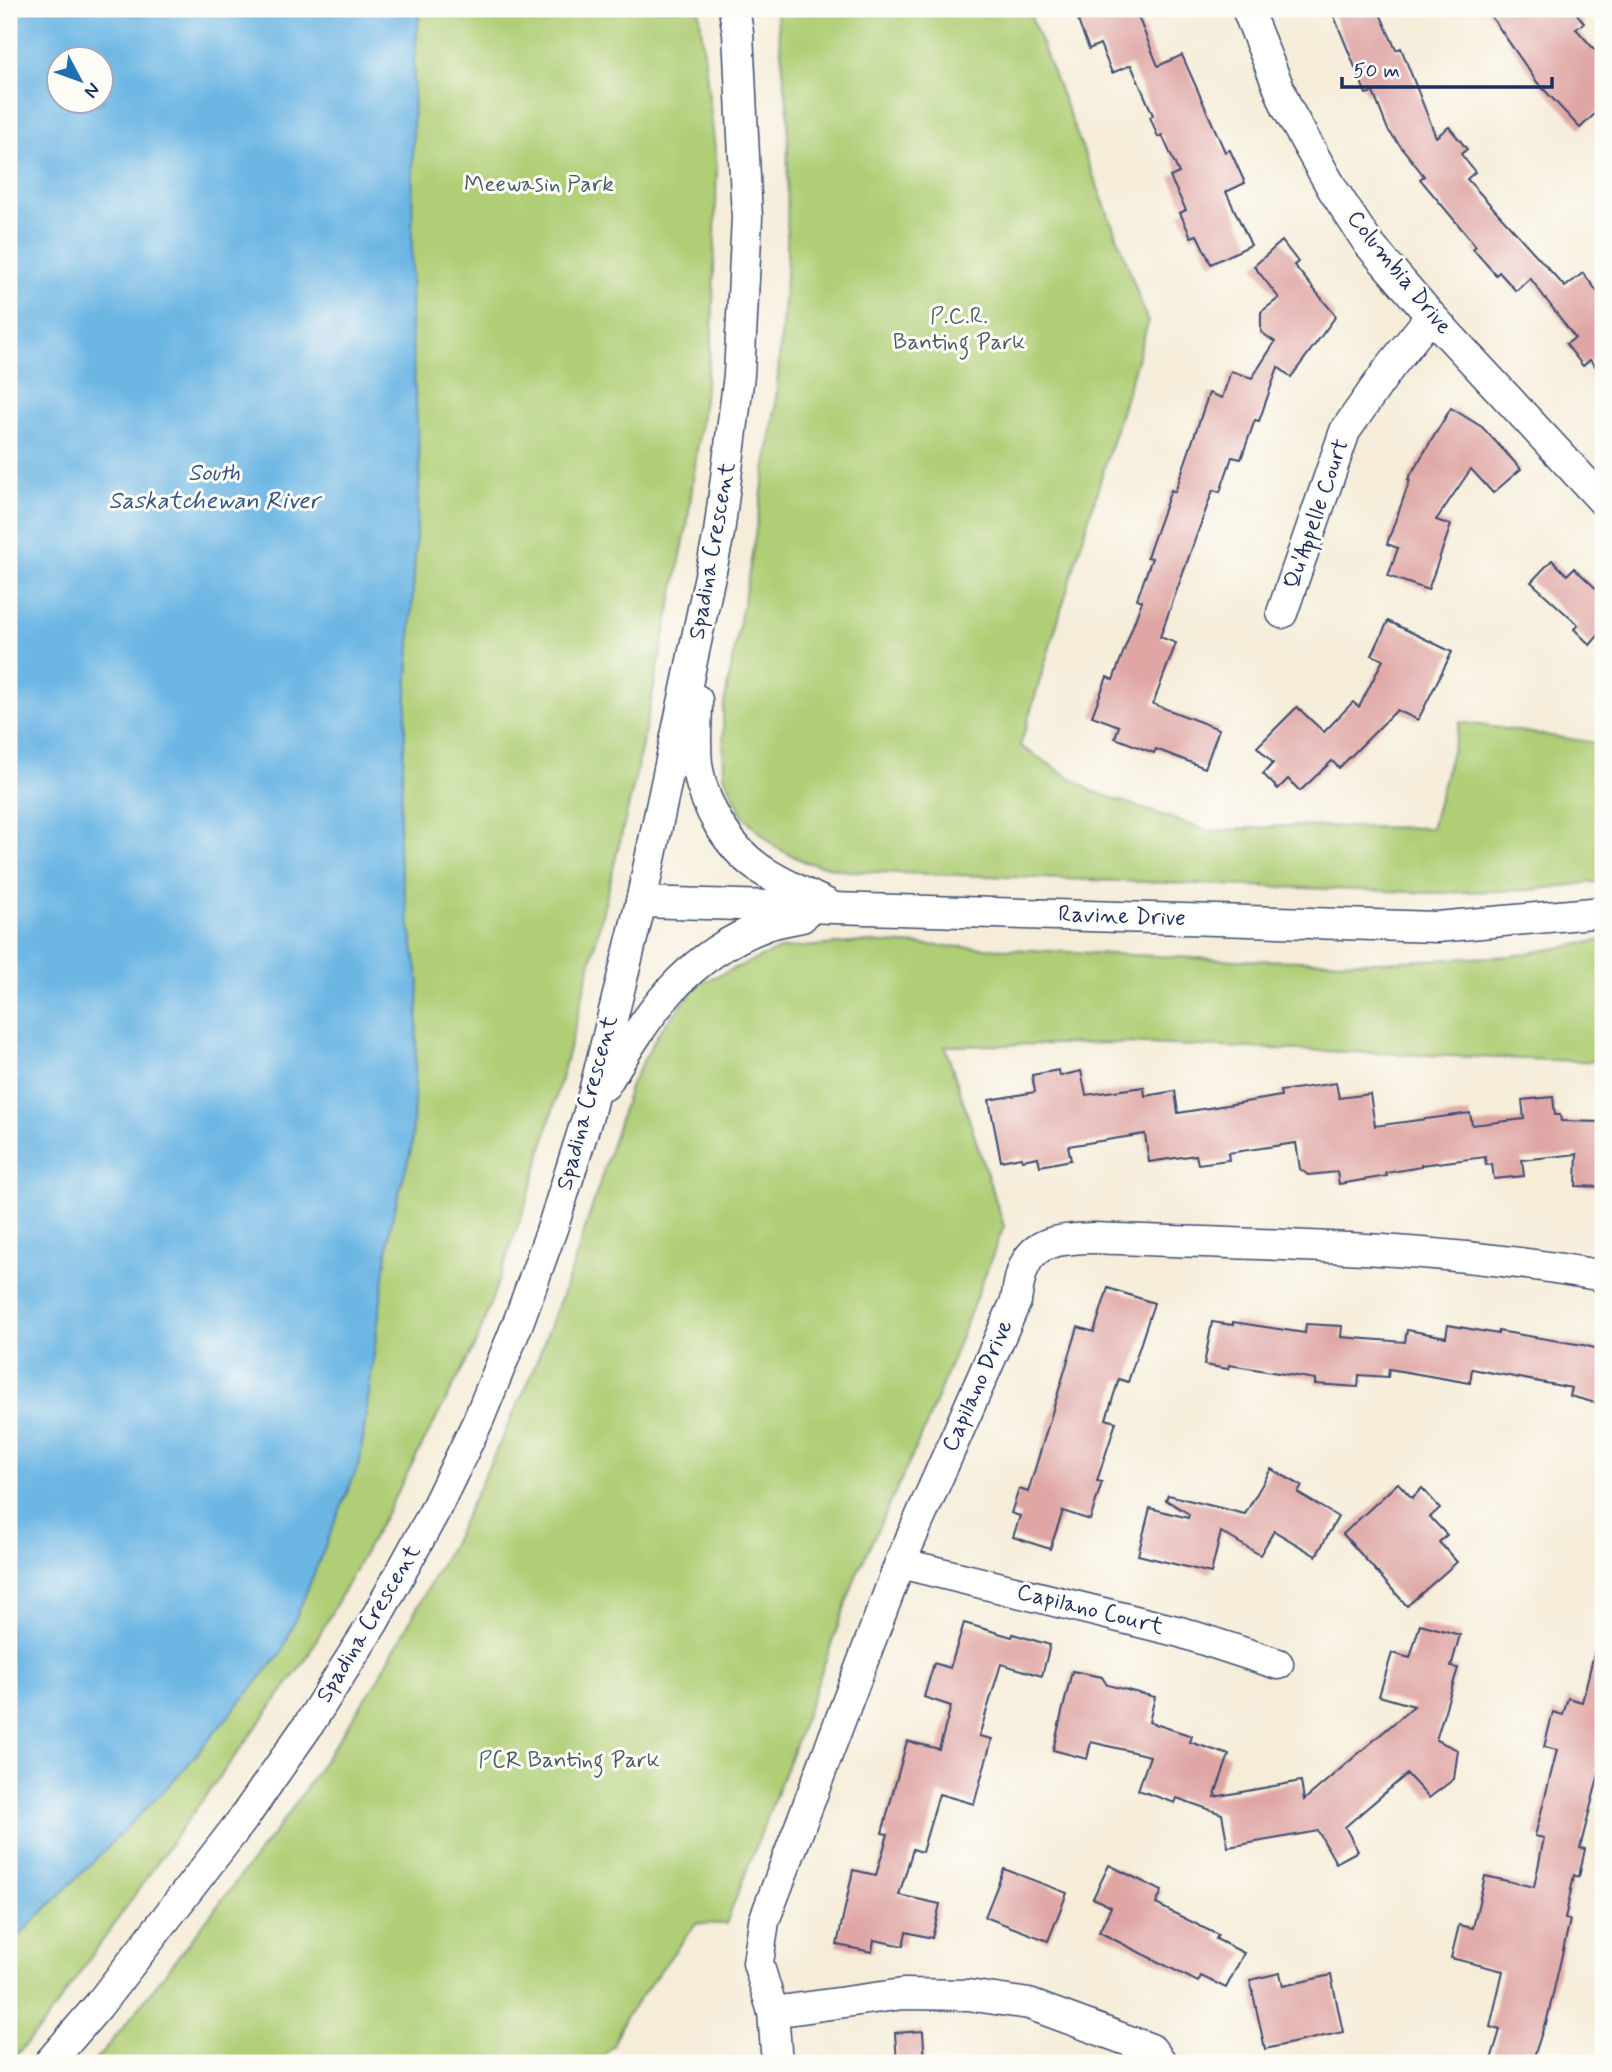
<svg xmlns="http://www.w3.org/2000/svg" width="1612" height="2072" font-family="Mynerve,sans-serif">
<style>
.green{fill:#afce75;stroke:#657e6a;stroke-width:2}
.water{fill:#6cb6e4;stroke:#4472a1;stroke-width:2;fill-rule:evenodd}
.building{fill:#dfa6a4}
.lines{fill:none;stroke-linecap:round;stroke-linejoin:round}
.minor-casing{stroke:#3c4c70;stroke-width:33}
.minor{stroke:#fff;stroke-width:30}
.labels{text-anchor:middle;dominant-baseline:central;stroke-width:6;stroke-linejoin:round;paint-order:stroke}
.park-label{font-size:23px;fill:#475f65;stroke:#fdfcf7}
.street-label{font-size:23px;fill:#1b2f5e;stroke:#fdfcf7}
.water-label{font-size:24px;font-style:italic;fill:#335886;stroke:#fdfcf7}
</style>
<rect width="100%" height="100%" fill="#fdfcf7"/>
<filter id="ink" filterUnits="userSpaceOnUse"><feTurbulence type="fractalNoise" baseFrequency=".0143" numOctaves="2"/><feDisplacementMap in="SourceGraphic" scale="14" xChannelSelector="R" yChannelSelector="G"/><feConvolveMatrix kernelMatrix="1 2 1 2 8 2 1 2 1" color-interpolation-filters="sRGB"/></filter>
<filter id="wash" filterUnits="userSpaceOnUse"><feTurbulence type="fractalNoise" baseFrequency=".00686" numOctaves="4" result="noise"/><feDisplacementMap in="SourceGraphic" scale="28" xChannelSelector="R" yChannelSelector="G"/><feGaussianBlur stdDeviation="1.57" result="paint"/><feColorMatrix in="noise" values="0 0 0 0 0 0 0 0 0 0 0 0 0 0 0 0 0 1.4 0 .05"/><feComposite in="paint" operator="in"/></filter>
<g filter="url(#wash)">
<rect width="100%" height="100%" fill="#f6edd9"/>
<g class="green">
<path d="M 394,9 L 699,9 L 717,167 L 712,338 L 687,526 L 634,783 L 576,1023 L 532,1186 L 477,1341 L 389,1508 L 305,1661 L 176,1836 L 44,2024 L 9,2063 L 9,1916 Z"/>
<path d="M 776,9 L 1028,9 L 1123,252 L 1148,323 L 1020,746 L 1092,791 L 1208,831 L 1286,826 L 1431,828 L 1460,722 L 1603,744 L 1603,881 L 1531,890 L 1437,893 L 848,871 L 805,862 L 775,847 L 743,816 L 724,775 L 723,710 L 748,579 L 775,410 L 787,264 L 788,111 Z"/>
<path d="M 1603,940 L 1603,1062 L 1122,1043 L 945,1046 L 1004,1226 L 926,1426 L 856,1576 L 795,1745 L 726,1924 L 696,1923 L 625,2018 L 613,2046 L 596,2063 L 93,2063 L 118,2034 L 287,1816 L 376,1683 L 453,1542 L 529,1381 L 574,1264 L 631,1084 L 659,1032 L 700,983 L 780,949 L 861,942 L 1238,960 L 1380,962 L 1512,956 Z"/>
</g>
<path class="water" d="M 9,9 L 420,9 L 414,62 L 411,326 L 420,470 L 398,852 L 419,983 L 412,1146 L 391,1223 L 360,1461 L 282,1652 L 180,1774 L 9,1946 ZM 60,60 L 102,60 L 102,102 L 60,102 Z"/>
<g id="blocks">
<g class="building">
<path d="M 1085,9 L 1135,9 L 1158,66 L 1182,55 L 1225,152 L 1230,150 L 1245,183 L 1226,192 L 1251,245 L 1211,264 L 1197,235 L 1191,237 L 1180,213 L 1186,210 L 1170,177 L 1179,173 L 1162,135 L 1158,137 L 1150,117 L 1153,115 L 1131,65 L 1112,73 L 1100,44 L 1089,49 L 1078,21 L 1089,17 Z"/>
<path d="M 1331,9 L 1378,9 L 1396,50 L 1401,48 L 1436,137 L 1449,127 L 1467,149 L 1461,154 L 1475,172 L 1467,179 L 1565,287 L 1583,273 L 1603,299 L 1603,375 L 1590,360 L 1583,366 L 1566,344 L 1575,338 L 1530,278 L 1516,291 L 1499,272 L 1496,275 L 1473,249 L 1476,246 L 1420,179 L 1424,176 L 1388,130 L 1373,92 L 1366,94 Z"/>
<path d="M 1486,9 L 1573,9 L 1584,23 L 1576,29 L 1603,59 L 1603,106 L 1580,128 L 1537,82 Z"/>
<path d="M 1282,241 L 1298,262 L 1294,265 L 1336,316 L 1291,377 L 1278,367 L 1259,421 L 1255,420 L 1241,459 L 1232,457 L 1220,492 L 1213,490 L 1160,637 L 1176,643 L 1153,704 L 1219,729 L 1205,768 L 1156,749 L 1154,753 L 1115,738 L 1119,726 L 1092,716 L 1107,677 L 1113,680 L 1142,601 L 1137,599 L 1152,558 L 1147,557 L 1171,490 L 1175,492 L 1209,393 L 1222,398 L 1231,371 L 1252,378 L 1275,342 L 1261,332 L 1261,312 L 1279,298 L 1254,266 Z"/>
<path d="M 1451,408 L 1482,427 L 1521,469 L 1493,493 L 1471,469 L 1436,520 L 1451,525 L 1428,590 L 1388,576 L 1398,548 L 1387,544 L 1410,480 L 1408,479 Z"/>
<path d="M 1552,560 L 1567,575 L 1574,568 L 1603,595 L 1603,630 L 1590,645 L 1574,629 L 1578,625 L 1531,582 Z"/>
<path d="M 1388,621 L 1452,652 L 1418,720 L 1397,710 L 1339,768 L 1332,761 L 1300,791 L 1288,779 L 1278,789 L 1263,774 L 1273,763 L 1257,747 L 1297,707 L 1324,732 L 1353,702 L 1359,707 L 1383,660 L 1372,655 Z"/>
<path d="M 1059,1070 L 1060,1076 L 1081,1071 L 1086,1095 L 1144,1087 L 1145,1096 L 1175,1091 L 1178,1113 L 1281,1096 L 1280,1091 L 1336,1083 L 1339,1098 L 1370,1094 L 1375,1126 L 1470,1113 L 1472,1125 L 1524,1119 L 1522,1100 L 1553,1097 L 1555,1115 L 1560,1115 L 1561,1121 L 1603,1122 L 1603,1187 L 1576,1186 L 1577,1154 L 1522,1160 L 1524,1176 L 1494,1179 L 1492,1164 L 1486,1165 L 1485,1157 L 1421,1165 L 1421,1167 L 1386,1173 L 1387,1176 L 1339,1184 L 1337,1172 L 1308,1175 L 1300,1169 L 1296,1143 L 1228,1153 L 1229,1160 L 1198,1164 L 1196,1155 L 1149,1162 L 1145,1134 L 1068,1146 L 1071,1160 L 1040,1166 L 1038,1157 L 1022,1160 L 1021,1157 L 1001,1161 L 989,1100 L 1035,1092 L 1032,1075 Z"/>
<path d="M 1108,1288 L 1154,1303 L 1128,1382 L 1119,1379 L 1106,1419 L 1116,1422 L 1097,1481 L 1102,1482 L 1090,1520 L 1063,1511 L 1050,1549 L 1013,1537 L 1020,1516 L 1011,1513 L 1019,1489 L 1028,1492 L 1078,1327 L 1094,1332 Z"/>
<path d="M 1212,1322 L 1233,1325 L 1233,1322 L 1305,1333 L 1306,1324 L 1342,1326 L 1341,1337 L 1405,1342 L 1407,1330 L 1446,1337 L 1448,1325 L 1498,1334 L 1498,1331 L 1583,1345 L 1603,1350 L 1603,1405 L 1570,1396 L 1572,1388 L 1472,1369 L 1470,1383 L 1389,1369 L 1388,1377 L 1359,1375 L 1358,1387 L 1315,1384 L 1315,1379 L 1229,1365 L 1228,1369 L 1204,1365 Z"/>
<path d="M 1271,1469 L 1302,1486 L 1298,1493 L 1338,1517 L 1316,1556 L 1274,1531 L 1260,1555 L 1221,1532 L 1211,1573 L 1138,1555 L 1150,1508 L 1188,1518 L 1189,1514 L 1166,1500 L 1168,1495 L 1245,1514 Z"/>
<path d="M 1398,1483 L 1412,1498 L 1422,1488 L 1440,1508 L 1430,1517 L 1447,1535 L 1439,1542 L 1457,1562 L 1407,1606 L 1343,1534 Z"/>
<path d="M 964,1623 L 1012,1637 L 1013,1634 L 1050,1645 L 1042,1676 L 1001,1664 L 979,1736 L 992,1739 L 974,1804 L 939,1794 L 922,1852 L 913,1849 L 899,1895 L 940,1904 L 932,1938 L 906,1932 L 903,1946 L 874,1940 L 872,1952 L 837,1945 L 853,1870 L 876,1875 L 888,1834 L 882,1833 L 907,1741 L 939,1749 L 951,1706 L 924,1697 L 934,1663 L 950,1668 Z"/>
<path d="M 1420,1624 L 1460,1635 L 1451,1667 L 1458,1668 L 1436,1740 L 1458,1750 L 1454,1779 L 1429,1798 L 1407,1774 L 1345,1827 L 1358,1851 L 1336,1863 L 1318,1831 L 1228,1847 L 1222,1814 L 1177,1798 L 1175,1803 L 1138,1790 L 1150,1756 L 1091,1742 L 1087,1759 L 1053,1750 L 1072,1671 L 1102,1677 L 1107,1685 L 1155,1697 L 1149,1722 L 1192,1736 L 1190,1742 L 1229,1755 L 1214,1797 L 1301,1781 L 1304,1800 L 1414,1706 L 1379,1696 L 1392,1653 L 1410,1658 Z"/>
<path d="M 1595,1650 L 1603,1651 L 1603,1758 L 1580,1848 L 1585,1849 L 1579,1877 L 1574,1875 L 1565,1919 L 1570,1920 L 1546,2024 L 1545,2023 L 1532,2063 L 1490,2063 L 1500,2030 L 1490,2027 L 1503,1971 L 1451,1958 L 1459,1925 L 1473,1928 L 1485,1876 L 1534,1887 L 1544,1838 L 1535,1836 L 1557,1750 L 1544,1747 L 1553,1712 L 1563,1715 L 1568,1698 L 1582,1702 Z"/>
<path d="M 1109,1865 L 1162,1891 L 1156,1904 L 1218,1935 L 1216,1939 L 1244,1953 L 1226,1988 L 1201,1976 L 1198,1982 L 1099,1932 L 1111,1907 L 1093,1898 Z"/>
<path d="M 1004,1869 L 1067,1893 L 1048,1941 L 985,1917 Z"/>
<path d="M 1280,1973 L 1283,1986 L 1331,1975 L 1343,2032 L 1265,2049 L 1250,1980 Z"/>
<path d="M 923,2031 L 925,2063 L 897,2063 L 895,2033 Z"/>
</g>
</g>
</g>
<g filter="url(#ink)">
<use href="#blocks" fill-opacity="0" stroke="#3c4c70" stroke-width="2"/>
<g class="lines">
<defs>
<g id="minor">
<path d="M 1247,9 L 1287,108 L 1332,188 L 1368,243 L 1431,316 L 1603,501"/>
<path d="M 1282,613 L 1345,431 L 1390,367 L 1431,316"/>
<path d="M 697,700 C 697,722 694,748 698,770 C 705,808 728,847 760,869 C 781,883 804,893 827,904"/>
<path d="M 641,902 L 1437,927 L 1603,912"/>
<path d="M 605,1085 C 648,1014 684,956 765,926 C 777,921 790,920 802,917"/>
<path d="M 900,1563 L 1180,1632 L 1278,1664"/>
<path d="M 773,2012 L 903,1994 L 968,1995 L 1029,2004 L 1151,2049 L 1162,2063"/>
<path d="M 49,2063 L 98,2006 L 243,1819 L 309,1724 L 373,1623 L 433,1514 L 478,1421 L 518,1323 L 553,1226 L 589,1112 L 641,902 L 719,533 L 739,375 L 747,218 L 738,33 L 734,9"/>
<path d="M 777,2063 L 773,2012 L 758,1963 L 764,1921 L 900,1563 L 1016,1301 C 1018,1290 1019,1277 1024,1267 C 1035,1239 1066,1239 1092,1238 C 1263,1245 1435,1245 1603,1276"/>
</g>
</defs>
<use href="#minor" class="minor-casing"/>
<use href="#minor" class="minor"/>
</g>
</g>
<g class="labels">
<g class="park-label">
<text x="539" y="185">Meewasin Park</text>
<text x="959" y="317">P.C.R.<tspan x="959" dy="26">Banting Park</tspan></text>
<text x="569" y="1761">PCR Banting Park</text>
</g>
<g class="street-label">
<text transform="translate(1399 273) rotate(51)">Columbia Drive</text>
<text transform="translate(1317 514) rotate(-71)">Qu'Appelle Court</text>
<text transform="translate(713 551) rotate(-80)">Spadina Crescent</text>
<text transform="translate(1122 917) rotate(2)">Ravine Drive</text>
<text transform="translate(588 1103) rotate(-75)">Spadina Crescent</text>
<text transform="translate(978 1386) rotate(-66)">Capilano Drive</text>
<text transform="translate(1090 1610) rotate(14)">Capilano Court</text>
<text transform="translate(369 1624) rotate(-59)">Spadina Crescent</text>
</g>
<g class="water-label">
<text x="214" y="473">South<tspan x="214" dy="28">Saskatchewan River</tspan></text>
</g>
</g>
<rect width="1612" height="2072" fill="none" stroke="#fdfcf7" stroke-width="35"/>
<g transform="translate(80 80) rotate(131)"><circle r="33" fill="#fdfcf7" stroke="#a3aaba" stroke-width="2"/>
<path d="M0-5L12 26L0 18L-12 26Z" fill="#1f6fb2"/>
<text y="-10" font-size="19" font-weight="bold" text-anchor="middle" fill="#1b2f5e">N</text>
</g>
<path d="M1342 77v10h210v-10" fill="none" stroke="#1b2f5e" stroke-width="3.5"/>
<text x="1353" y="77" font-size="21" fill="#1b2f5e" stroke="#fdfcf7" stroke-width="5" paint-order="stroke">50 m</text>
</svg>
